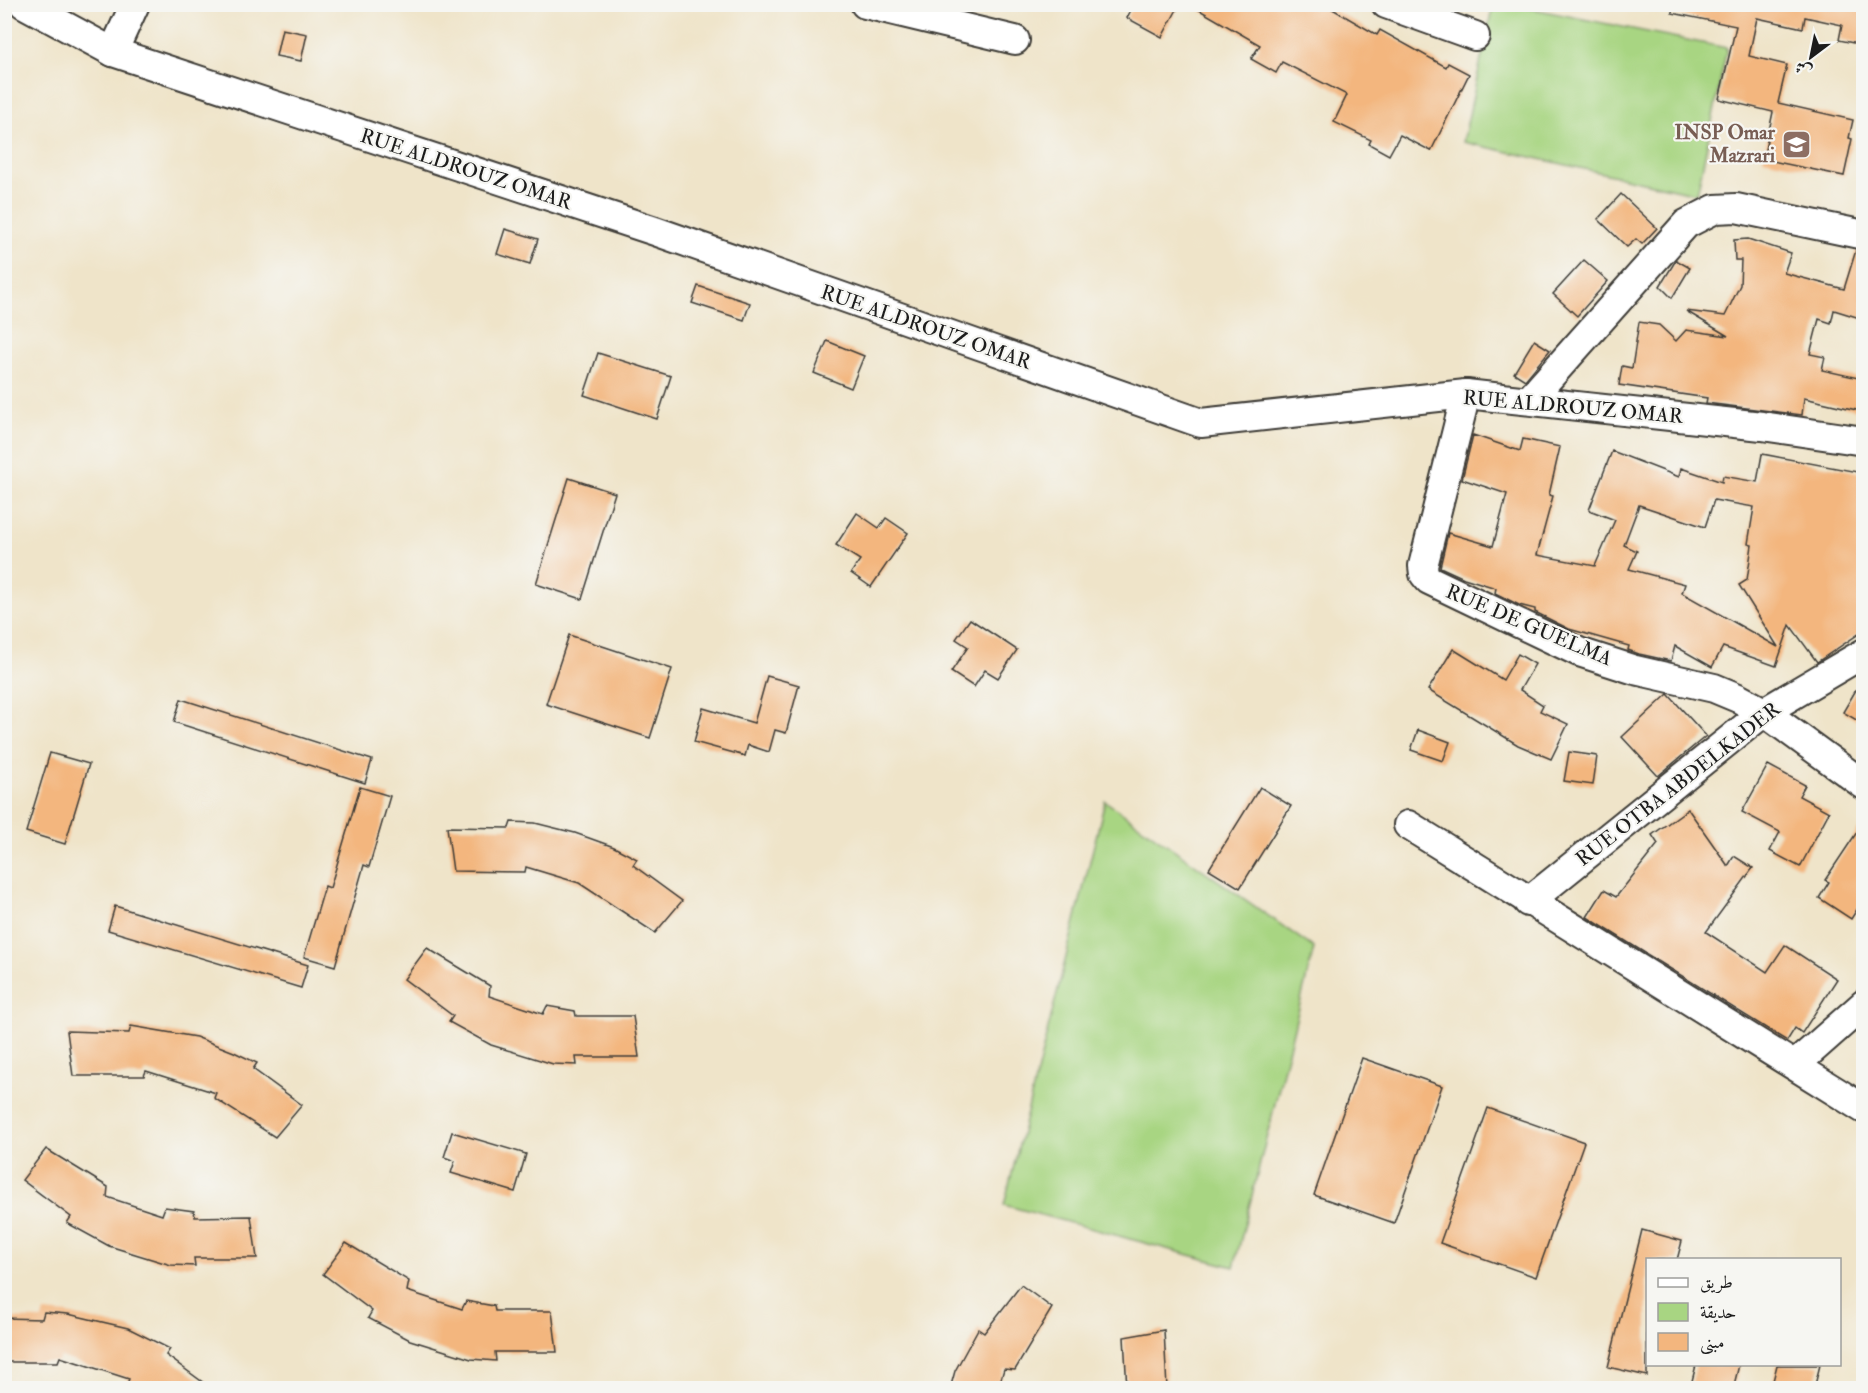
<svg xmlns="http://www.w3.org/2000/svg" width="1868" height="1393" font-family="'IM FELL Double Pica',Amiri,serif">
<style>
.green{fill:#a8d582;stroke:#62784f;stroke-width:1.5}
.building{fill:#f3b67e;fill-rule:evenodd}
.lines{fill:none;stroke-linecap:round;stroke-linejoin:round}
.minor-casing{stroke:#3c3a36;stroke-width:32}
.minor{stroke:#fff;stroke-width:28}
.labels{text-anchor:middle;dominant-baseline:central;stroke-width:4.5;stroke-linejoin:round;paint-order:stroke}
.education-label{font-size:20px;font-weight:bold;fill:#785e54;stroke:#f6f6f2;text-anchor:end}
.street-label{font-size:20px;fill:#1c1c1c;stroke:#f6f6f2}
</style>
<rect width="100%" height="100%" fill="#f6f6f2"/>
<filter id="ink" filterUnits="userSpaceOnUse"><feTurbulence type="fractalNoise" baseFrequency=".0167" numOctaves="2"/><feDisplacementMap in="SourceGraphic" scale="12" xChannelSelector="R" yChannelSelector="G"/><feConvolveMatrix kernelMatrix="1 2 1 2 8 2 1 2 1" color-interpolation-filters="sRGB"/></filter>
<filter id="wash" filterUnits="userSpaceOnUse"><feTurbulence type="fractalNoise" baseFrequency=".008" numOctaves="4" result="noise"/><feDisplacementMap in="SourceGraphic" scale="24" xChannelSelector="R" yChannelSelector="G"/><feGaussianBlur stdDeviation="1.35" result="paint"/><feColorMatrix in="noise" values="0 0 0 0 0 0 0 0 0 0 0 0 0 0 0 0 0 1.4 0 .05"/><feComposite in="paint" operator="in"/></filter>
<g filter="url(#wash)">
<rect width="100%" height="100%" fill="#efe4c9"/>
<g class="green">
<path d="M 1493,5 L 1514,5 L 1727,48 L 1697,194 L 1463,142 Z"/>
<path d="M 1105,801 L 1314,948 L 1234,1267 L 1004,1205 Z"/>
</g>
<g id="blocks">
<g class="building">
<path d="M 1134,4 L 1180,4 L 1162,37 L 1127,18 Z"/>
<path d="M 1189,4 L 1324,4 L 1377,35 L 1380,30 L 1446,67 L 1448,63 L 1469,74 L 1431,151 L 1400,135 L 1389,155 L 1369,144 L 1371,140 L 1334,122 L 1347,95 L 1282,62 L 1276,73 L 1251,59 L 1260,45 Z"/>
<path d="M 1673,4 L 1863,4 L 1863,45 L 1839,40 L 1842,25 L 1805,17 L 1803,28 L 1757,18 L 1749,56 L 1787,65 L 1778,103 L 1853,120 L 1849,138 L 1852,139 L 1844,176 L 1763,159 L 1773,112 L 1719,99 L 1736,26 L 1672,13 Z"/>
<path d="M 282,29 L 307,34 L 301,61 L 276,56 Z"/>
<path d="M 1621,194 L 1657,228 L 1642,244 L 1636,239 L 1627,247 L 1598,219 Z"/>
<path d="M 505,229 L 538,239 L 530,264 L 497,254 Z"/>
<path d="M 1748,239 L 1791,253 L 1784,273 L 1844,289 L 1856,250 L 1863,251 L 1863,319 L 1834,310 L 1831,323 L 1819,319 L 1810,354 L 1825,357 L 1822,370 L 1863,379 L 1861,411 L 1804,398 L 1802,415 L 1706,403 L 1707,398 L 1619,385 L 1622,366 L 1632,368 L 1639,322 L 1659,325 L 1676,341 L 1686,330 L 1728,336 L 1686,311 L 1725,316 L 1740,285 L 1741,260 L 1735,260 L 1734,240 Z"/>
<path d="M 1584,260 L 1608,281 L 1577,316 L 1553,294 Z"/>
<path d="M 1676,260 L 1690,268 L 1672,298 L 1660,286 Z"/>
<path d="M 698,286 L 750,303 L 744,320 L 692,303 Z"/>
<path d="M 1534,340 L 1550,350 L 1525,380 L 1514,373 Z"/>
<path d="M 827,341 L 864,356 L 851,388 L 814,373 Z"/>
<path d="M 598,353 L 671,376 L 657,419 L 584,395 Z"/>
<path d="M 1473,435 L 1520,451 L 1523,439 L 1560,447 L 1549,495 L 1553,496 L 1537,555 L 1595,566 L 1615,520 L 1589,510 L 1612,451 L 1679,477 L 1681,468 L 1722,482 L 1723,476 L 1757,482 L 1762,454 L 1863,473 L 1863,631 L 1817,662 L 1790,625 L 1776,666 L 1723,647 L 1712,667 L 1675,646 L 1671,661 L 1639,654 L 1628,650 L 1629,646 L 1569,629 L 1535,612 L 1535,609 L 1519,605 L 1495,593 L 1496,588 L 1464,578 L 1440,567 L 1448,533 L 1493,546 L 1507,494 L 1462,479 ZM 1714,500 L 1754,507 L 1748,544 L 1752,545 L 1747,580 L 1739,585 L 1778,647 L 1682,593 L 1685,584 L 1629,569 L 1637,551 L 1624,545 L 1639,505 L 1705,527 Z"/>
<path d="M 569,478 L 615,493 L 582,599 L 536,584 Z"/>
<path d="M 857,513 L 879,528 L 886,518 L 908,533 L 871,587 L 851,573 L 860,560 L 836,545 Z"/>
<path d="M 970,619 L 1017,650 L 998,678 L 985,670 L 974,687 L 951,672 L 968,647 L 956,639 Z"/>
<path d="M 569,635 L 672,669 L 650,738 L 546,704 Z"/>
<path d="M 1453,649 L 1503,680 L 1518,654 L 1535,664 L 1520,690 L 1543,705 L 1540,711 L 1568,724 L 1551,759 L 1518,745 L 1428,690 Z"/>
<path d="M 767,676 L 799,685 L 786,733 L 775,730 L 769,752 L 748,745 L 745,756 L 694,742 L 703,708 L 754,723 Z"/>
<path d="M 1863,678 L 1863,724 L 1843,712 Z"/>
<path d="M 1668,694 L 1706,736 L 1658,776 L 1622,737 Z"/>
<path d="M 181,699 L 372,760 L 365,783 L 174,722 Z"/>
<path d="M 1418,730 L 1450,742 L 1443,761 L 1411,750 Z"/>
<path d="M 1569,752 L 1597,756 L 1593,785 L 1564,781 Z"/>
<path d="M 50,753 L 89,764 L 65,844 L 26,832 Z"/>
<path d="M 1768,765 L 1805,785 L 1799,796 L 1829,812 L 1800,867 L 1770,851 L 1780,832 L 1742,812 Z"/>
<path d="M 360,787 L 390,796 L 369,867 L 364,865 L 335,966 L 304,957 L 325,886 L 330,888 Z"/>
<path d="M 1260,787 L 1291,806 L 1240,888 L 1209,869 Z"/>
<path d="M 1688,809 L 1728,866 L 1734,856 L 1753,868 L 1706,932 L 1767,972 L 1785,945 L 1837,979 L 1802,1033 L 1795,1028 L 1787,1041 L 1587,917 L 1604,890 L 1616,897 L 1658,844 L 1652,835 Z"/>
<path d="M 511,822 L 535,823 L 575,833 L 614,847 L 637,859 L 633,865 L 682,901 L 655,933 L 579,883 L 526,867 L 525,872 L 453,871 L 447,827 L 509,828 Z"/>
<path d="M 1863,823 L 1863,900 L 1851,919 L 1819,898 L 1829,882 L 1825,880 Z"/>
<path d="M 115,906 L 308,965 L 301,988 L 108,930 Z"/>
<path d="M 427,948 L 490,986 L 489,996 L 543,1014 L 547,1006 L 575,1011 L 576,1016 L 633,1016 L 639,1057 L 576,1057 L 577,1065 L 553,1064 L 491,1045 L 449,1022 L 453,1016 L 404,979 Z"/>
<path d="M 131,1026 L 196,1037 L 234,1052 L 257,1063 L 253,1069 L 302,1105 L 275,1137 L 214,1098 L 216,1093 L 146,1071 L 144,1076 L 73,1076 L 67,1031 L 129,1033 Z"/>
<path d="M 1362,1058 L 1442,1086 L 1394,1223 L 1314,1195 Z"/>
<path d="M 1488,1108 L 1584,1142 L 1536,1277 L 1440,1243 Z"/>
<path d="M 452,1132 L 526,1154 L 515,1192 L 451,1173 L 455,1161 L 444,1157 Z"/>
<path d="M 46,1149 L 108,1187 L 107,1197 L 162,1215 L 165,1207 L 194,1211 L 195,1217 L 251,1216 L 257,1258 L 194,1258 L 195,1266 L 171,1265 L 109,1246 L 67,1223 L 71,1217 L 22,1180 Z"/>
<path d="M 1642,1230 L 1682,1241 L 1677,1260 L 1647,1260 L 1647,1376 L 1608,1367 Z"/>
<path d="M 346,1243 L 409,1281 L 407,1291 L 462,1309 L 466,1301 L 494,1306 L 495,1311 L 552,1311 L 557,1352 L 495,1352 L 496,1361 L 471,1359 L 410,1340 L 368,1318 L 372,1311 L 323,1274 Z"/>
<path d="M 1021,1285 L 1052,1308 L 1015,1370 L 1004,1369 L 998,1389 L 950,1389 L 955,1371 L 978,1329 L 984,1333 Z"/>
<path d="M 44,1312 L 68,1314 L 128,1328 L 170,1349 L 166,1355 L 212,1389 L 125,1389 L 129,1379 L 60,1357 L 58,1362 L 4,1362 L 4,1318 L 42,1319 Z"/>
<path d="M 1164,1330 L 1167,1389 L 1127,1389 L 1124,1337 Z"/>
<path d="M 1696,1365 L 1739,1365 L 1733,1389 L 1690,1389 Z"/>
<path d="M 1777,1365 L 1820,1365 L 1814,1389 L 1771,1389 Z"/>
</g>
</g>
</g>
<g filter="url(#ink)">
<use href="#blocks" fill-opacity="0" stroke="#3c3a36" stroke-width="1.5"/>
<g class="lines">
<defs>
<g id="minor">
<path d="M 24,4 L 113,52 L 655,231 L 1201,423 L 1466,394 L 1762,426 L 1864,441"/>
<path d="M 865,4 L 1015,40"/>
<path d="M 1386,4 L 1475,36"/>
<path d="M 113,52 L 135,4"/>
<path d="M 1466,394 L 1423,566 L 1424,574 L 1429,580 L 1579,652 L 1635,670 L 1714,688 L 1738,698 L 1764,712 L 1864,785"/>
<path d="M 1530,399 L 1686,224 L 1715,209 L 1736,208 L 1864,235"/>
<path d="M 1408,825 L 1864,1109"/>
<path d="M 1528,902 L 1764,712 L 1864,653"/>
<path d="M 1795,1065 L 1864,1004"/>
</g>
</defs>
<use href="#minor" class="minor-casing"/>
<use href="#minor" class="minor"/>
</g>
</g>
<defs>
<symbol id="university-square" viewBox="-11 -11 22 22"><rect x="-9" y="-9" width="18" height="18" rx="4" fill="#8d6e63" stroke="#f6f6f2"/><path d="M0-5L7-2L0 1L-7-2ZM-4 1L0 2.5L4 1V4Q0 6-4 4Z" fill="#fff"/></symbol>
</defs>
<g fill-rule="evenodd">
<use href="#university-square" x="1780" y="128" width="33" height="33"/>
</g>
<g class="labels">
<g class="education-label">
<text x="1775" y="132">INSP Omar<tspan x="1775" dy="23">Mazrari</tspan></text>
</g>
<g class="street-label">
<text transform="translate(466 169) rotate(18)">RUE ALDROUZ OMAR</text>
<text transform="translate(926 327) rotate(19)">RUE ALDROUZ OMAR</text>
<text transform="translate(1573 407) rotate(5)">RUE ALDROUZ OMAR</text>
<text transform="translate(1529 625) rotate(23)">RUE DE GUELMA</text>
<text transform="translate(1678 784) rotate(-38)">RUE OTBA ABDELKADER</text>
</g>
</g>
<rect width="1868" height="1393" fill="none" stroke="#f6f6f2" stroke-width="24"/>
<rect x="1646" y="1258" width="195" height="108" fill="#f6f6f2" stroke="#9f9f9c" stroke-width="1.5"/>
<rect x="1658" y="1278" width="30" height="9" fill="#ffffff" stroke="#9f9f9c" stroke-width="1.5"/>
<text x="1700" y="1288" font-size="18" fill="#1c1c1c">طريق</text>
<rect x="1658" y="1303" width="30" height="18" fill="#a8d582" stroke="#9f9f9c" stroke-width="1.5"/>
<text x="1700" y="1318" font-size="18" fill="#1c1c1c">حديقة</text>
<rect x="1658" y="1333" width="30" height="18" fill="#f3b67e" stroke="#9f9f9c" stroke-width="1.5"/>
<text x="1700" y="1348" font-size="18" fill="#1c1c1c">مبنى</text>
<g transform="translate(1811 57) rotate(212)" stroke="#f6f6f2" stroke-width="4.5" paint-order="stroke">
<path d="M0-4.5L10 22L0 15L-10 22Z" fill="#1c1c1c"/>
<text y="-9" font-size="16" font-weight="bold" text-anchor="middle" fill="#1c1c1c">ش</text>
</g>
</svg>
